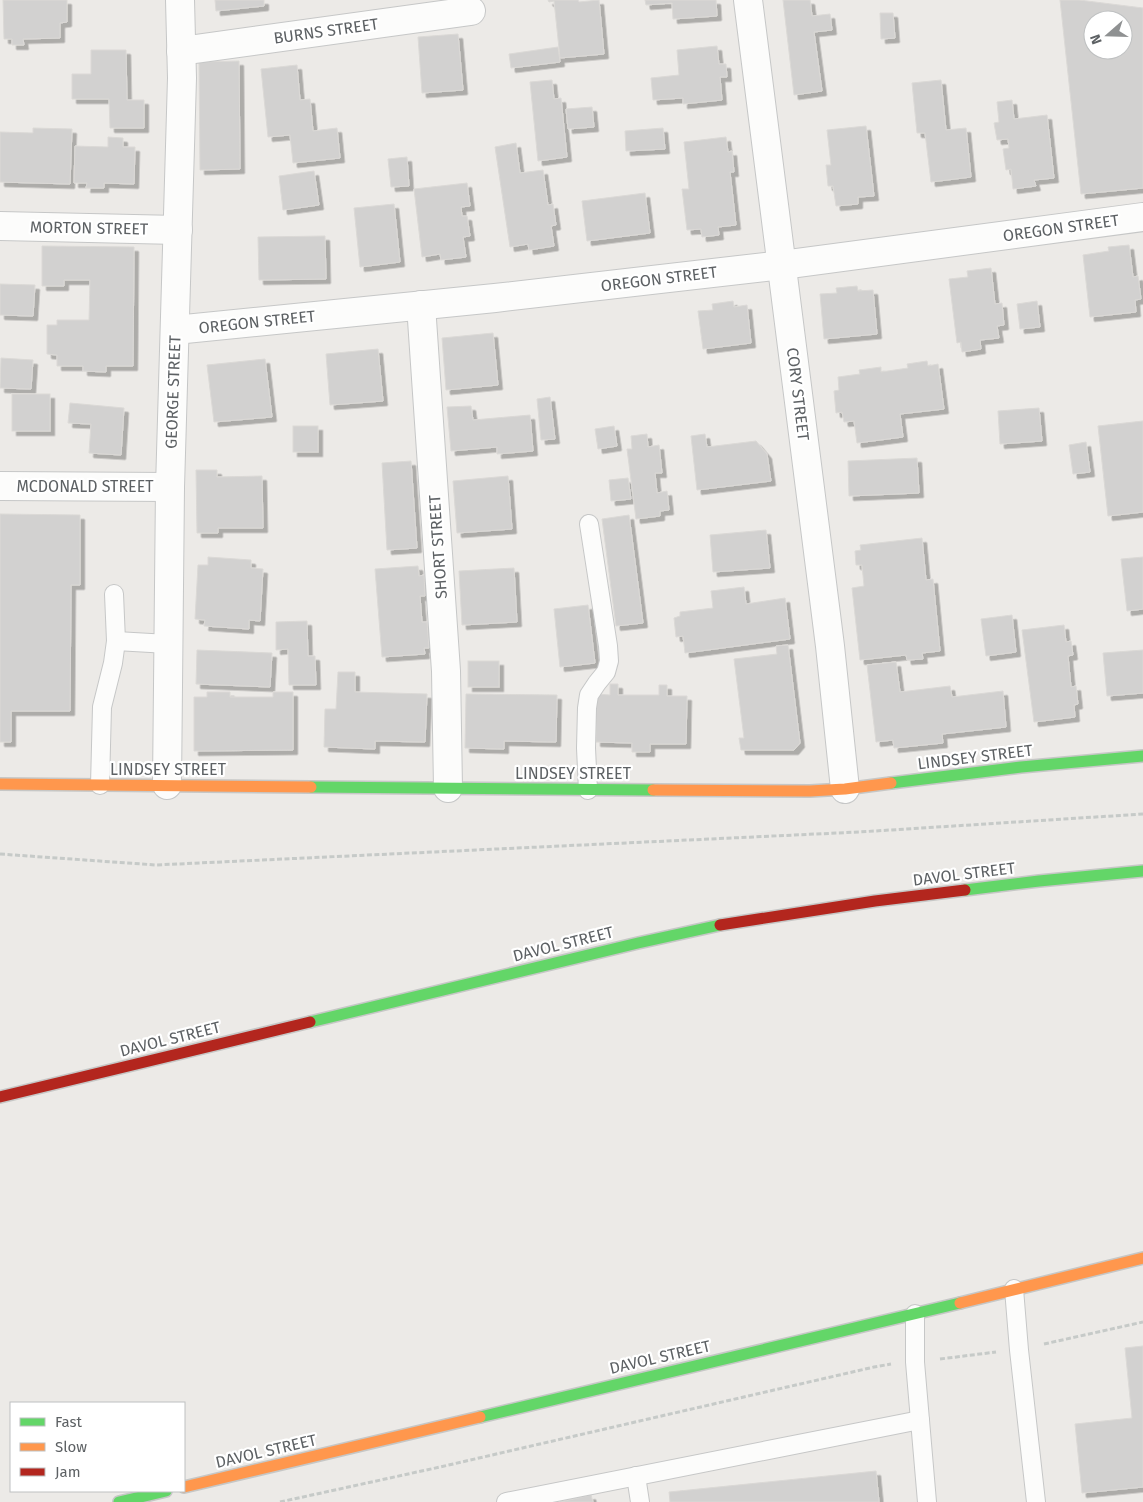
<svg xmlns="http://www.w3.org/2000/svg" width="1143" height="1502" font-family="'Fira Sans',sans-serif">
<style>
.building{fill:#d2d1d0;stroke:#dbd9d6;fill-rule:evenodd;filter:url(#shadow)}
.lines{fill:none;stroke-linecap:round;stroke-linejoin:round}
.lane-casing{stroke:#c6c7c7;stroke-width:20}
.street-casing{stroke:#c6c7c7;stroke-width:30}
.fast-casing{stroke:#c6c7c6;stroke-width:14}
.slow-casing{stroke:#c6c7c6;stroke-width:14}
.jam-casing{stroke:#c6c7c6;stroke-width:14}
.path{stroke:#c6cac8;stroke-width:3;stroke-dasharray:5 2.5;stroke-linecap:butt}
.lane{stroke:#fcfcfb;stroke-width:18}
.street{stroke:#fcfcfb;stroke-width:28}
.fast{stroke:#63d668;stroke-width:11}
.slow{stroke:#ff974d;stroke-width:11}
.jam{stroke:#b3261e;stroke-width:11}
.labels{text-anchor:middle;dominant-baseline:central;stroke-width:4.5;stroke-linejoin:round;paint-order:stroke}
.street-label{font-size:16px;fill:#5d6164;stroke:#fff}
</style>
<defs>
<filter id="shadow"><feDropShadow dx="4.5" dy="4.5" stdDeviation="0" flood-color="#0004"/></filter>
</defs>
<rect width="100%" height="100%" fill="#eceae7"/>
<g class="building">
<path d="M 3,0 L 67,0 L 67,22 L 60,23 L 60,38 L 23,39 L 24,45 L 12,45 L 12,39 L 4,39 Z"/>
<path d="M 215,0 L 264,0 L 264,6 L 216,11 Z"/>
<path d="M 548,0 L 578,0 L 579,2 L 599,0 L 604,54 L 560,58 L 554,1 L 549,2 Z"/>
<path d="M 645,0 L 716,0 L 717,16 L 673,19 L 672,3 L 646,5 Z"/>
<path d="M 783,0 L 810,0 L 812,16 L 830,14 L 832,30 L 814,32 L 822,91 L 794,95 Z"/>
<path d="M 1060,0 L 1079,0 L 1143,8 L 1143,188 L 1081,194 ZM 1093,20 L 1123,20 L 1123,50 L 1093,50 Z"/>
<path d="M 880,13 L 893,13 L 895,38 L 881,39 Z"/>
<path d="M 458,34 L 463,90 L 422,93 L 418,37 Z"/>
<path d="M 717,46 L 719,64 L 726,64 L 727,77 L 720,77 L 722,100 L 683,104 L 683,98 L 653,100 L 651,78 L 679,75 L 677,50 Z"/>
<path d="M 558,47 L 560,62 L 511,68 L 509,54 Z"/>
<path d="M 91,50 L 126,50 L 127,100 L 144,100 L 144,128 L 110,128 L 109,99 L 72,99 L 72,74 L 91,74 Z"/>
<path d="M 239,61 L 240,169 L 200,170 L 199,62 Z"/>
<path d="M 297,65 L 300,100 L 310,99 L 313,131 L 337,128 L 340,158 L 293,163 L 290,135 L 268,137 L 261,69 Z"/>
<path d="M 552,80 L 554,99 L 561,98 L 567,157 L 538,161 L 530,82 Z"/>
<path d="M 941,80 L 946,130 L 966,128 L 971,177 L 931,182 L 925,133 L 917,133 L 912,83 Z"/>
<path d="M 1012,100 L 1014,119 L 1047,115 L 1054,178 L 1034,180 L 1036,186 L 1013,189 L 1011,169 L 1006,170 L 1003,149 L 1009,148 L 1008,139 L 997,140 L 994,123 L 999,122 L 997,102 Z"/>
<path d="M 592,107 L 594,127 L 568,129 L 566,109 Z"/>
<path d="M 866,126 L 874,196 L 858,197 L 858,204 L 836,206 L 833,186 L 828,186 L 826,165 L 831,165 L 827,130 Z"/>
<path d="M 33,128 L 72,129 L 70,184 L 0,182 L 0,132 L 33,133 Z"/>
<path d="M 663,128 L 665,149 L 626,151 L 625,131 Z"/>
<path d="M 108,137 L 123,138 L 123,147 L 135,147 L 134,184 L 104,183 L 104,188 L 86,188 L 87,183 L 74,183 L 75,146 L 108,147 Z"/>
<path d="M 726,137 L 728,152 L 732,151 L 734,172 L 730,172 L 736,225 L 718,227 L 719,235 L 702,237 L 701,229 L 687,230 L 682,189 L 689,189 L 684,142 Z"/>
<path d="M 516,143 L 520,173 L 543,170 L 548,205 L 553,204 L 556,225 L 551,226 L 554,246 L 529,250 L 528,244 L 510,247 L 495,147 Z"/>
<path d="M 407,157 L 409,186 L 391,187 L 388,159 Z"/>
<path d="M 314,171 L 319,205 L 283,210 L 279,176 Z"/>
<path d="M 467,183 L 470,206 L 461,207 L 462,216 L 467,216 L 470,236 L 463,237 L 466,257 L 441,260 L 440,254 L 422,257 L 414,189 Z"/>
<path d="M 645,193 L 650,233 L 587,241 L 582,201 Z"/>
<path d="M 394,204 L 400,262 L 360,267 L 354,208 Z"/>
<path d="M 325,236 L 326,279 L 259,280 L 258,237 Z"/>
<path d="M 1129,245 L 1133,277 L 1138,276 L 1141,299 L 1135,300 L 1136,312 L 1090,317 L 1083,255 L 1109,251 L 1108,247 Z"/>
<path d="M 42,246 L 134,247 L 133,366 L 106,366 L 106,372 L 83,371 L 83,366 L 57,366 L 57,355 L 47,354 L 47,325 L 57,325 L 57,320 L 89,320 L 90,280 L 64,280 L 64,286 L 42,286 Z"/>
<path d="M 991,268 L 995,304 L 1002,303 L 1004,325 L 997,326 L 999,338 L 980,340 L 981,349 L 962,352 L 961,342 L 957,343 L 949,279 L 968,277 L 967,271 Z"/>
<path d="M 0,284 L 35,285 L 33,316 L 0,315 Z"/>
<path d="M 857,286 L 858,291 L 873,290 L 877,334 L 824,339 L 820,294 L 837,293 L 836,288 Z"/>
<path d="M 733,301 L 734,307 L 747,305 L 751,343 L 703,349 L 698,311 L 713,310 L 712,304 Z"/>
<path d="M 1037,301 L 1040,327 L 1020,329 L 1017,304 Z"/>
<path d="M 493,333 L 498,385 L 446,390 L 442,338 Z"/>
<path d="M 378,349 L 383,401 L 330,405 L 326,354 Z"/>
<path d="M 1,358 L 33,360 L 31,389 L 0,388 Z"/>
<path d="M 265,359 L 272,417 L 214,422 L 207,365 Z"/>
<path d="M 927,361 L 928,366 L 938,364 L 944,409 L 900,414 L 903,437 L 857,443 L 854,421 L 844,422 L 842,412 L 836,413 L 834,391 L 839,390 L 838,377 L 860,374 L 859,370 L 881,367 L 881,372 L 908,368 L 907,364 Z"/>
<rect x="12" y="394" width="38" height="37"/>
<path d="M 550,397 L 555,439 L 541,440 L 537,399 Z"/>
<path d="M 70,403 L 124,408 L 121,455 L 89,453 L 91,424 L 68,423 Z"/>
<path d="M 471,406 L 473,420 L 530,415 L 533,451 L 497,454 L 497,447 L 451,451 L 447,407 Z"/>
<path d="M 1039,408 L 1042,441 L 1000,444 L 998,411 Z"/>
<path d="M 1143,421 L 1143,512 L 1108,516 L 1098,426 Z"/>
<rect x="293" y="426" width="25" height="26"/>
<path d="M 614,426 L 617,446 L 598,449 L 595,429 Z"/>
<path d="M 647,434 L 648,447 L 659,445 L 662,473 L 655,473 L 657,493 L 667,491 L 669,510 L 660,511 L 660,516 L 636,519 L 627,449 L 632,449 L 631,436 Z"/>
<path d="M 705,434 L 707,447 L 756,441 L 767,454 L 771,481 L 697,490 L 691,436 Z"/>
<path d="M 1086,442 L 1090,472 L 1073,474 L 1069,445 Z"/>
<path d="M 917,458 L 919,493 L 849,496 L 848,461 Z"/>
<path d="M 411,461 L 417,548 L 387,550 L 382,463 Z"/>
<path d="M 196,470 L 217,470 L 217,477 L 262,476 L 263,528 L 218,528 L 218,533 L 197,533 Z"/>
<path d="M 508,476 L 512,529 L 457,533 L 453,481 Z"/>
<path d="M 628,478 L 631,499 L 611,501 L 609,480 Z"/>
<path d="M 0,514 L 80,515 L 80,585 L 71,585 L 70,711 L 11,711 L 11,742 L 0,742 Z"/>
<path d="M 629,515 L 643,623 L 616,626 L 602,519 Z"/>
<path d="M 766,530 L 770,568 L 713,572 L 710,535 Z"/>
<path d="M 922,538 L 926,580 L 933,579 L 940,651 L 922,653 L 923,659 L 907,660 L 906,655 L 860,660 L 852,588 L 864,586 L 862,565 L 856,565 L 855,551 L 861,550 L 860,545 Z"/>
<path d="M 208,557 L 251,560 L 251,568 L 263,569 L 260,621 L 249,620 L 249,629 L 204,626 L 205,620 L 195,619 L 198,565 L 208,565 Z"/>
<path d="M 1143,557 L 1143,609 L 1127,611 L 1121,559 Z"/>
<path d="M 418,566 L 419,576 L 424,575 L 425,596 L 420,596 L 422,622 L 427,622 L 429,648 L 424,648 L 425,654 L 382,657 L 375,569 Z"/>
<path d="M 514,568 L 517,622 L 462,625 L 459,571 Z"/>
<path d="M 744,587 L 746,604 L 785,598 L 790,639 L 685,653 L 683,636 L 676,637 L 674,618 L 680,616 L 680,612 L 713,608 L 711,591 Z"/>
<path d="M 588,605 L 595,663 L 560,667 L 554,609 Z"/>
<path d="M 1012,615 L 1016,652 L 986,656 L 981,619 Z"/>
<path d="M 307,621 L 308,656 L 315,656 L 316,685 L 289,685 L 288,649 L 276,650 L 276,622 Z"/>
<path d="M 1064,625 L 1066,642 L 1071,641 L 1073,655 L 1068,656 L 1071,687 L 1076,686 L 1078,704 L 1074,705 L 1075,717 L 1034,722 L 1022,630 Z"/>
<path d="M 788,645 L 800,743 L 794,750 L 741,750 L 739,738 L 744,738 L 734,659 L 777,654 L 776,646 Z"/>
<path d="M 197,650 L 272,653 L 270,687 L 196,684 Z"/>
<path d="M 1143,650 L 1143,693 L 1107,696 L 1103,653 Z"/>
<rect x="468" y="661" width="31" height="26"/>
<path d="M 896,662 L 900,692 L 950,686 L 952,697 L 1003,691 L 1006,727 L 942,734 L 943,743 L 894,748 L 893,740 L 876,742 L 867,665 Z"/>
<path d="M 338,672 L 355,672 L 355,692 L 427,694 L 425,742 L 375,741 L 375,749 L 324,747 L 325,709 L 336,709 Z"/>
<path d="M 610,684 L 618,684 L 618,695 L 659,695 L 659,685 L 667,685 L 667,696 L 687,696 L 686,744 L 650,744 L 650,752 L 632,752 L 632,743 L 596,742 L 597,694 L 610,695 Z"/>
<path d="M 207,692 L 230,692 L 230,697 L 273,697 L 273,692 L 293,692 L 293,750 L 194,751 L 194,697 L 207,697 Z"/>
<path d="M 466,694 L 557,695 L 556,742 L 504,741 L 504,749 L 465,748 Z"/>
<path d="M 1143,1346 L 1143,1487 L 1082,1493 L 1075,1424 L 1132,1418 L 1125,1348 Z"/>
<path d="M 876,1471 L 879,1502 L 670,1502 L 669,1492 Z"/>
<path d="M 591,1495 L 593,1502 L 560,1502 Z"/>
</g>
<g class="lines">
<defs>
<g id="lane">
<path d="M 116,641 L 168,644"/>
<path d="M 100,785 L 102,707 L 113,663 L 116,641 L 114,594"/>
<path d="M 588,790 L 586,748 L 587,708 L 589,695 L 597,683 L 606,672 L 609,661 L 608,646 L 589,524"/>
<path d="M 1014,1289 L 1019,1350 L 1036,1502"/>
<path d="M 915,1314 L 915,1362 L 927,1502"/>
<path d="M 636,1476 L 640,1502"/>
<path d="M 506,1502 L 920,1420"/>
</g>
<g id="street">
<path d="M 748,0 L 830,646 L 845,789"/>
<path d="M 181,51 L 471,11"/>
<path d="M 0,226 L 178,230"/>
<path d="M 421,305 L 446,671 L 448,788"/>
<path d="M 175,330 L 495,298 L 782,265 L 1143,217"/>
<path d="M 0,486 L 170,487"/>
<path d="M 167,785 L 170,487 L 182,78 L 180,0"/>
</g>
<g id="fast">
<path d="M 891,783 L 1021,767 L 1143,756"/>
<path d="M 311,787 L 653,790"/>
<path d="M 965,890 L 1039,881 L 1143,871"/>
<path d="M 310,1022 L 638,943 L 720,925"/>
<path d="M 480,1417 L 960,1303"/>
<path d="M 119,1502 L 166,1491"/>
</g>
<g id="slow">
<path d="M 0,784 L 311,787"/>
<path d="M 653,790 L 810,791 L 845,789 L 891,783"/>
<path d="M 960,1303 L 1143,1258"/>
<path d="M 184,1487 L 480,1417"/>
</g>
<g id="jam">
<path d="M 720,925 L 875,901 L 965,890"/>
<path d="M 0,1097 L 310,1022"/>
</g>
</defs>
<use href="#lane" class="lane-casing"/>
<use href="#street" class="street-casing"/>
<use href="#fast" class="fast-casing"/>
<use href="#slow" class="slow-casing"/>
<use href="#jam" class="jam-casing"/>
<g class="path">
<path d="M 0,854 L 156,865 L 859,832 L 1143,814"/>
<path d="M 1044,1344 L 1143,1322"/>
<path d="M 940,1359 L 996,1352"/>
<path d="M 280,1502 L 440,1467 L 874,1367 L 891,1364"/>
</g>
<use href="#lane" class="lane"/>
<use href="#street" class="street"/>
<use href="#fast" class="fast"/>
<use href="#slow" class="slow"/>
<use href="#jam" class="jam"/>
</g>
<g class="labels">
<g class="street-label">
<text transform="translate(326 31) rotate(-8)">BURNS STREET</text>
<text transform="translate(89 228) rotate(1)">MORTON STREET</text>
<text transform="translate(1061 228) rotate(-8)">OREGON STREET</text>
<text transform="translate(659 279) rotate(-7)">OREGON STREET</text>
<text transform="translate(257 322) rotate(-6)">OREGON STREET</text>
<text transform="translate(173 392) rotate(-88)">GEORGE STREET</text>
<text transform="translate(798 394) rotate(83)">CORY STREET</text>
<text x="85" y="486">MCDONALD STREET</text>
<text transform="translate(438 547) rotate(-94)">SHORT STREET</text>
<text transform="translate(975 757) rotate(-7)">LINDSEY STREET</text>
<text x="168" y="769">LINDSEY STREET</text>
<text x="573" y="773">LINDSEY STREET</text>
<text transform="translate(964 874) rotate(-7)">DAVOL STREET</text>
<text transform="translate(563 944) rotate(-14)">DAVOL STREET</text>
<text transform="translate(170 1039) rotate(-14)">DAVOL STREET</text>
<text transform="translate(660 1357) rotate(-13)">DAVOL STREET</text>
<text transform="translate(266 1451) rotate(-13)">DAVOL STREET</text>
</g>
</g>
<rect x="10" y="1402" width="175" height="90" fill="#ffffff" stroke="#bec0c1"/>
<rect x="20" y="1418" width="25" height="8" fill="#63d668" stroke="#bec0c1"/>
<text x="55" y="1427" font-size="15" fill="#5d6164">Fast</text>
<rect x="20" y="1443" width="25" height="8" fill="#ff974d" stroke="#bec0c1"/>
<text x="55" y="1452" font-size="15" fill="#5d6164">Slow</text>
<rect x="20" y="1468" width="25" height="8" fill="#b3261e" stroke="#bec0c1"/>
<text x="55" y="1477" font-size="15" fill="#5d6164">Jam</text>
<g transform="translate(1108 35) rotate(250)"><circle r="24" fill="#ffffff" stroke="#bec0c1"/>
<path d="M0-4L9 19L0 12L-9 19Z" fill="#8f9192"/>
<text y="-8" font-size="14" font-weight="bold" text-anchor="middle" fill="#5d6164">N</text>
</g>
</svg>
